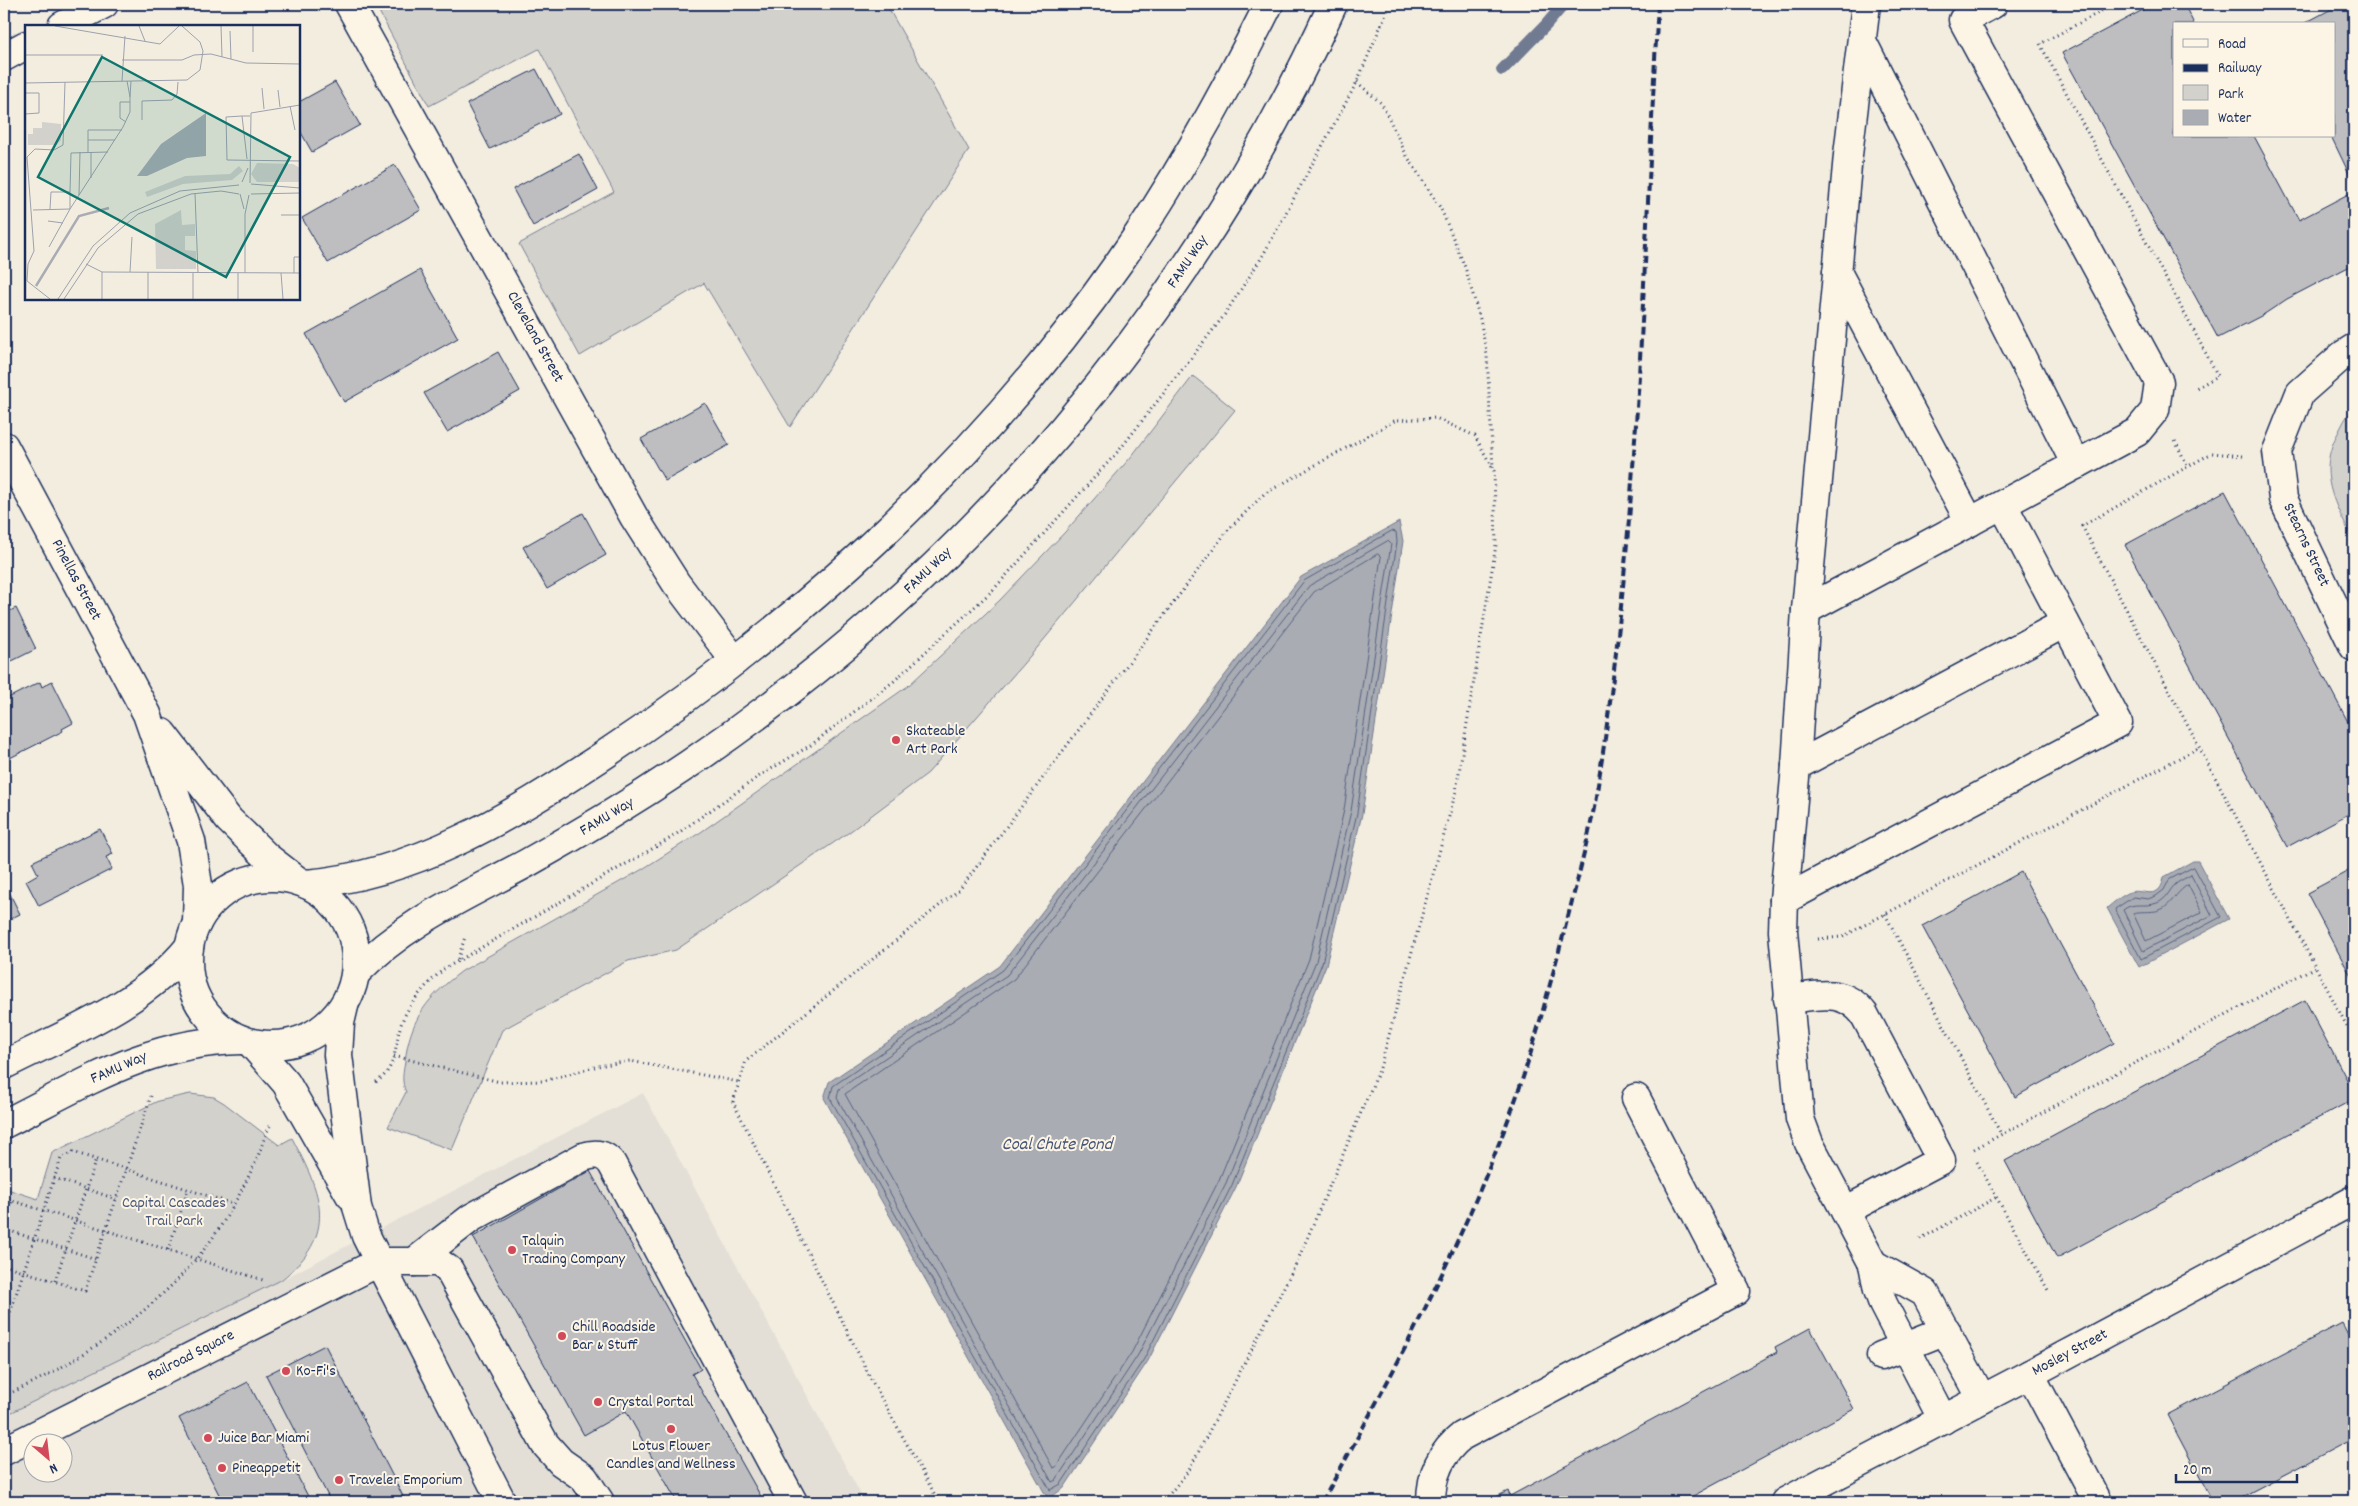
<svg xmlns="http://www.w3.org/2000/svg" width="2358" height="1506" font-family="Dekko,sans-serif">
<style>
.built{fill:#e3dfd6;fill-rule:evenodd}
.green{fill:#d3d1cc;stroke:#778095}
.water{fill:#a9acb3;stroke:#707a91}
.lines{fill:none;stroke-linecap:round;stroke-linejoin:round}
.shore{stroke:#546180;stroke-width:1}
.stream{stroke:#707a91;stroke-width:12}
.building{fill:#bebec0;stroke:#1b2f5e}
.minor-casing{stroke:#1b2f5e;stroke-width:31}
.path{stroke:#1b2f5e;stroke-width:3;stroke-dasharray:1 4;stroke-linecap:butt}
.minor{stroke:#fcf5e5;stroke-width:28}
.rail{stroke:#1b2f5e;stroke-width:4;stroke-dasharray:8 4;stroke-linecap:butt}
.poi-dot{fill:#d1495b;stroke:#fcf5e5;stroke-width:2}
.labels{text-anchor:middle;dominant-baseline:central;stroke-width:4;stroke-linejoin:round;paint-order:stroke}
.street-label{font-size:16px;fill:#1b2f5e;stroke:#fcf5e5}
.poi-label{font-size:16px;fill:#1b2f5e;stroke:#fcf5e5;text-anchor:start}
.park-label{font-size:16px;fill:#49587a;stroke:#fcf5e5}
.water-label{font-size:18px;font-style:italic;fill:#465478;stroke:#fcf5e5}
.inset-river{fill:none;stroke:#a9acb3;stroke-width:2.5}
.inset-road{fill:none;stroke:#9da1ac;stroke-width:1}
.view{fill:#0f766e;fill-opacity:0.15;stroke:#0f766e;stroke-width:2.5}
.inset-edge{fill:none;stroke:#1b2f5e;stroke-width:2.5}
</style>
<rect width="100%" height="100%" fill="#f3ede0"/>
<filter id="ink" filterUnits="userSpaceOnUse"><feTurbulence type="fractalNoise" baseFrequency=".02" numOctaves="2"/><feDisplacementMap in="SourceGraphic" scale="10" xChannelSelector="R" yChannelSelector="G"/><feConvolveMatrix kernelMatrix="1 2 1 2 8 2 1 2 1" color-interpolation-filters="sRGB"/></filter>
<g filter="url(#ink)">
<path class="built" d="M 643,1093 L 865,1502 L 4,1502 L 4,1416 L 281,1280 ZM 32,1444 L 62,1444 L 62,1474 L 32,1474 Z"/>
<g class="green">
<path d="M 375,4 L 886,4 L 969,150 L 790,427 L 704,283 L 580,356 L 519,244 L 614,192 L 539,49 L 429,106 Z"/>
<path d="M 1193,376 L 1235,410 L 1037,648 L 928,773 L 848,833 L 676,950 L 628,961 L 502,1030 L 452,1150 L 388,1127 L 406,1092 C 401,1082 403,1073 405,1062 C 410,1018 428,997 462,971 L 641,870 L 701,832 L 908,686 L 1000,600 L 1065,532 L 1131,457 Z"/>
<path d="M 2354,409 L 2354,541 C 2335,505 2315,472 2339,431 C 2343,423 2347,414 2354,409 Z"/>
<path d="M 190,1094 L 214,1097 L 224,1103 L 279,1145 L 292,1138 C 322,1195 339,1234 281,1280 L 4,1416 L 4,1188 L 38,1199 L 52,1153 L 158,1101 Z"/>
</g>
<g class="water">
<path d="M 1399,522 L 1403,541 L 1362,814 L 1326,965 L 1236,1187 L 1148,1361 L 1064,1488 L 1048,1499 L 824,1098 L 829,1082 L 1000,966 L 1301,577 Z"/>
<path d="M 2193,861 L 2198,861 L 2229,919 L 2139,967 L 2107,908 C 2114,902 2121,896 2130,892 C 2142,888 2160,903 2164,877 Z"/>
</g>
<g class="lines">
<g class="shore">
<path d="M 1392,531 L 1396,532 L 1397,542 L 1357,813 L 1322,963 L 1232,1185 L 1144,1359 L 1061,1484 L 1050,1490 L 830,1098 L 833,1086 L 1003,970 L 1304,581 Z"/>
<path d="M 1388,541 L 1391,544 L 1351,811 L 1316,961 L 1226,1183 L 1138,1355 L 1056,1480 L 1052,1482 L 837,1098 L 839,1089 L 1007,975 L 1309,586 Z"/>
<path d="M 1378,554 L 1381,557 L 1344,810 L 1309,959 L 1219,1180 L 1132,1352 L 1056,1467 L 1053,1468 L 845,1094 L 1014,979 L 1314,592 Z"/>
<path d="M 2194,867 L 2221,917 L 2141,959 L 2115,909 L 2133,897 L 2148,899 L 2156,896 L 2164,890 L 2169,880 Z"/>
<path d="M 2191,875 L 2212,915 L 2143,951 L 2123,910 C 2134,901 2144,908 2157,903 C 2168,899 2169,889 2177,883 C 2181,880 2186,878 2191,875 Z"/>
<path d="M 2188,885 L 2202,912 L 2146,941 L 2133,913 C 2143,910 2154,914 2164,908 C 2174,901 2178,890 2188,885 Z"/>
</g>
<path class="stream" d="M 1502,70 L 1546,25 L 1564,4"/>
</g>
<g class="building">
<path d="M 2154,4 L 2184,4 L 2194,24 L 2174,24 L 2174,136 L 2254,136 L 2299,220 L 2354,191 L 2354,264 L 2287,299 L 2263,315 L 2218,338 L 2062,53 Z"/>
<path d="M 2341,4 L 2354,4 L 2354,184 L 2331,136 L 2334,136 L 2334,24 L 2303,24 Z"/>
<path d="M 536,69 L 560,114 L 490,149 L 467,104 Z"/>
<path d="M 335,82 L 360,125 L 312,152 L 299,129 L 299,102 Z"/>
<path d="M 579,154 L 598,190 L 533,226 L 513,189 Z"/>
<path d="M 395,165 L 421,210 L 328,263 L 302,218 Z"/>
<path d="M 420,270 L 458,338 L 344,402 L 306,334 Z"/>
<path d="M 498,352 L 520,391 L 447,432 L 424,393 Z"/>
<path d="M 705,403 L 729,445 L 665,481 L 641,439 Z"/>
<path d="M 2225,491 L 2354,733 L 2354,811 L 2287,847 L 2125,545 Z"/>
<path d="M 583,513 L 606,555 L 547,589 L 523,547 Z"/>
<path d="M 16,608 L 36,649 L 4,665 L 4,614 Z"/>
<path d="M 52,681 L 73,723 L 62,729 L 63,731 L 4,761 L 4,700 L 40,682 L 42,687 Z"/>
<path d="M 100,829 L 113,854 L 106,857 L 112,869 L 39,906 L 26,881 L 38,874 L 32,862 Z"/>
<path d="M 2354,868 L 2354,982 L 2307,893 Z"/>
<path d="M 2021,872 L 2114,1043 L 2015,1097 L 1922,926 Z"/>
<path d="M 4,882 L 20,914 L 4,922 Z"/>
<path d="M 2305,1000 L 2354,1093 L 2354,1099 L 2057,1258 L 2005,1161 Z"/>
<path d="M 590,1171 L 701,1369 L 692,1374 L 764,1502 L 677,1502 L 626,1411 L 584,1435 L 473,1237 Z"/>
<path d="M 2342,1323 L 2354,1346 L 2354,1438 L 2232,1502 L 2213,1502 L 2167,1415 Z"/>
<path d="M 1810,1328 L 1854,1409 L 1682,1502 L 1486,1502 L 1508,1491 L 1510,1496 L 1777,1352 L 1775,1347 Z"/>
<path d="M 325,1345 L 406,1502 L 331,1502 L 266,1375 Z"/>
<path d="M 248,1382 L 311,1502 L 223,1502 L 179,1418 Z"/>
</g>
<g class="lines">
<defs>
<g id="minor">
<path d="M 349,4 L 634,517 L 676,583 L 735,661"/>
<path d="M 1866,4 L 1848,155 L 1806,610 L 1796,766 L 1784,900 L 1783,931 L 1800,1119 L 1809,1143 L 1873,1264"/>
<path d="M 62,26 L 104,4"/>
<path d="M 1863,43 L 2076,465"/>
<path d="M 4,57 L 26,45"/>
<path d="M 1837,272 L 1970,522"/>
<path d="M 2354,348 L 2343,355 L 2300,393 L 2277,451 L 2283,499 L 2354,647"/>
<path d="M 4,446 L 147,714 L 191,841 L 198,885 L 197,923"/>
<path d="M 1806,610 L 2137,432 L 2155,410 L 2159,382 L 1963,20 L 1993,4"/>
<path d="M 162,733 L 229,820 L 267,857 L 298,881"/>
<path d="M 1796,766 L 2065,623"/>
<circle cx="272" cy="961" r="84"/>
<path d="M 306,884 C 416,875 511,816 601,757 C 801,625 982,458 1120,261 C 1177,180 1225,92 1269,4"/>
<path d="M 1784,900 L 2118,723 L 2003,505"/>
<path d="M 356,973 C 403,923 468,895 527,863 C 583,832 637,799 689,764 C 967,577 1195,308 1333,4"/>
<path d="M 1788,999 C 1818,996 1843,987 1864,1014 L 1941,1160 L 1845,1211"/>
<path d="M 344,1006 L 340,1023 L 338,1055 L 357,1207 L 366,1236 L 379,1262 L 502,1502"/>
<path d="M 251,1043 L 286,1083 L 350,1195"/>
<path d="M 4,1065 C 69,1032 142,1005 189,947"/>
<path d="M 4,1124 C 84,1084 149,1041 242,1040"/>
<path d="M 414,1262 L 438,1262 L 449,1270 L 545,1444 L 561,1462 L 584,1478 L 600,1502"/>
<path d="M 1881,1356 L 1946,1330"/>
<path d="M 2030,1374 L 2098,1502"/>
<path d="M 1943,1420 L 1883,1304 L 1878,1290 L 1873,1264 L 1925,1293 L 1982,1399"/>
<path d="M 4,1451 L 379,1262 L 414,1262 L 471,1218 L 583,1157 C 595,1153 604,1153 612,1164 L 793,1502"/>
<path d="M 1431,1502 C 1431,1475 1440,1453 1462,1436 L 1736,1291 L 1636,1098"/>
<path d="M 1785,1502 L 2030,1374 L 2354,1200"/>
</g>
</defs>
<use href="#minor" class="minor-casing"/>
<g class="path">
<path d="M 2115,4 L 2040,44 L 2218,376 L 2194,389"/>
<path d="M 2256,4 C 2265,8 2273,6 2282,4"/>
<path d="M 1357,82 L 1382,104 L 1407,156 L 1441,209 L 1465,267 L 1480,319 L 1487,355 L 1493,468"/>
<path d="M 2175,441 L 2188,467"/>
<path d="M 2243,456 L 2212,453 L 2082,526 L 2348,1028"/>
<path d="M 1885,914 L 2001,1134"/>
<path d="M 1818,939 L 1842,937 L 2200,747"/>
<path d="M 458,959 L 465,937"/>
<path d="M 394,1056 L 500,1082 L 544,1081 L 598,1066 L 630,1061 L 739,1082"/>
<path d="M 376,1082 C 400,1067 393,1040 404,1017 C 414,997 428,983 444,969 L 671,838 L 761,775 L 811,745 L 894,681 L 994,589 L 1121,448 L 1223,317 L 1262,257 L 1332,128 L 1357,82 L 1390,4"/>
<path d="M 1974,1149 L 2317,966"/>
<path d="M 1977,1162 L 2049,1292"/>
<path d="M 54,1178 L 116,1199"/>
<path d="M 4,1198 L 263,1280"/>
<path d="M 4,1227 L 12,1201"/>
<path d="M 4,1229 L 96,1259"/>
<path d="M 1920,1239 L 1997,1197"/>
<path d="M 168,1250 L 188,1190"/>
<path d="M 4,1265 L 85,1291 L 152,1093"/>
<path d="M 55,1281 L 96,1159"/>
<path d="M 4,1299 L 13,1302"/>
<path d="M 4,1331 L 61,1158 L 73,1152 L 233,1204"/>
<path d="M 4,1396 C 84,1361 175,1299 222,1224 C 235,1204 246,1182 256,1161 C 261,1149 264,1137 270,1126"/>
<path d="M 939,1502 L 874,1385 L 733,1102 L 746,1061 L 960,889 L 1227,531 L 1264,494 L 1396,420 L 1436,418 L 1475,436 L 1494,471 L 1496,545 L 1456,791 L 1380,1068 L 1297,1262 L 1189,1470 L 1163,1502"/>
</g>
<use href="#minor" class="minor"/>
<path class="rail" d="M 1322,1502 C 1394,1372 1464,1242 1515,1101 C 1534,1047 1548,991 1563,936 C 1575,888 1589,840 1597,791 C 1639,531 1643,266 1658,4"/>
</g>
</g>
<g class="poi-dot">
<circle cx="896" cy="740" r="5"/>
<circle cx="512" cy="1250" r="5"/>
<circle cx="562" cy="1336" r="5"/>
<circle cx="286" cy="1371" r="5"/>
<circle cx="598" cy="1402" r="5"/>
<circle cx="671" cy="1429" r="5"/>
<circle cx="208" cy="1438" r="5"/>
<circle cx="222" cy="1468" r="5"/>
<circle cx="339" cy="1480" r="5"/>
</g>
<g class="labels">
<g class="street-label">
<text transform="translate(1188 262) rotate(-56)">FAMU Way</text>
<text transform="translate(535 337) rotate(61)">Cleveland Street</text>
<text transform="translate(2306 545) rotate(65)">Stearns Street</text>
<text transform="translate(928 571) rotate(-44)">FAMU Way</text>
<text transform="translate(76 580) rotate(62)">Pinellas Street</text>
<text transform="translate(607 817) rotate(-31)">FAMU Way</text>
<text transform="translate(119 1068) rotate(-24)">FAMU Way</text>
<text transform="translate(2070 1353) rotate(-28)">Mosley Street</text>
<text transform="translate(191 1356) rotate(-27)">Railroad Square</text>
</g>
<g class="poi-label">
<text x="906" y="731">Skateable<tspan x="906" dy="18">Art Park</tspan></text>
<text x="522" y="1241">Talquin<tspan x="522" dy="18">Trading Company</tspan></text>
<text x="572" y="1327">Chill Roadside<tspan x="572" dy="18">Bar &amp; Stuff</tspan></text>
<text x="296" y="1371">Ko-Fi's</text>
<text x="608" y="1402">Crystal Portal</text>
<text x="218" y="1438">Juice Bar Miami</text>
<text x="671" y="1446" text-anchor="middle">Lotus Flower<tspan x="671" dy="18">Candles and Wellness</tspan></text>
<text x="232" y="1468">Pineappetit</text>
<text x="349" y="1480">Traveler Emporium</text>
</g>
<g class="park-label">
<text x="174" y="1203">Capital Cascades<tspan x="174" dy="18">Trail Park</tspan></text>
</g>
<g class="water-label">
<text x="1057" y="1145">Coal Chute Pond</text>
</g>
</g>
<g transform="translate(25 25)">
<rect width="275" height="275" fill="#f3ede0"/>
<path d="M 17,97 L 36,99 L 36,115 L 31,120 L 3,120 L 3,109 L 8,109 L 8,103 L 17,103 ZM 232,138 L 268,139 L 275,143 L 275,157 L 232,157 L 226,149 ZM 214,141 L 218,146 L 207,155 L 158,159 L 122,172 L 120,167 L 160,151 L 205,149 ZM 156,185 L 157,200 L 170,199 L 170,211 L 160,211 L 160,225 L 171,226 L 171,244 L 131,244 L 130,199 Z" fill="#d3d1cc"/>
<path d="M 181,88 L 181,131 L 162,133 L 122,151 L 112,151 L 136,119 Z" fill="#a9acb3"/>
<path class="inset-river" d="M 11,261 L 54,191 L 84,183"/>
<path class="inset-road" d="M 30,1 L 135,19 L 154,1M 114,1 L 120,16M 196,1 L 197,32M 228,1 L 228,27M 205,6 L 206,34M 0,30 L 78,30M 97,35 L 157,35 L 169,30 L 186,29 L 221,38 L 275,39M 97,56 L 100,11M 102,56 L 105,72 L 106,56M 0,58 L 162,55 L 175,45 L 178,26 L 175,17 L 157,1M 237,63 L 239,84M 253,65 L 255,82M 0,68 L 14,68 L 14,88 L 0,89M 265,81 L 270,105M 217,91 L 201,92 L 202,135 L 275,136M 117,95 L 117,76 L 147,75 L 152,69 L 153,57M 101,97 L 95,93 L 95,77 L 105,77M 63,115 L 90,115M 63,127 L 63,105 L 97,105M 66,127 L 66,153M 222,134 L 217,91 L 225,91M 217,157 L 223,143M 225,158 L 226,88 L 275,80M 226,159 L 275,163M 170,168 L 173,248M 215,169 L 219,184M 226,169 L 275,168M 54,170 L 55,127M 25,184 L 26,167 L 45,167 L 46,128 L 83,127M 8,185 L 45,184 L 98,102 L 105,87 L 105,72M 256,190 L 275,190M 23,196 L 38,198M 24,222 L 45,184 L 45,167M 61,239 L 77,247 L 275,248M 105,247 L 107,212M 123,247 L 123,274M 220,248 L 220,189 L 224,170M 256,248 L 258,274M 269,248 L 269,232 L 275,232M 25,274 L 2,256 L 3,239 L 9,226 L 2,132 L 10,124 L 29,125 L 38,120 L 40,57M 33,274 L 68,221 L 105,188 L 155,166 L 214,160M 39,274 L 73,223 L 113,189 L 166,169 L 196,166 L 214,169M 77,274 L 77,247M 168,274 L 168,248M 213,274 L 213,248"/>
<path class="view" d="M 77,32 L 265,132 L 201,252 L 13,152 Z"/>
<rect width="275" height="275" class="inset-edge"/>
</g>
<rect width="2358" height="1506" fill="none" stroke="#fcf5e5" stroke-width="20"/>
<rect x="10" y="10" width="2338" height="1486" fill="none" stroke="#1b2f5e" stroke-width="2" filter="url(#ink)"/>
<rect x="2173" y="22" width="162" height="115" fill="#fcf5e5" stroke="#a2a6af"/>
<rect x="2183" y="39" width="25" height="8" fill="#fcf5e5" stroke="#a2a6af"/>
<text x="2218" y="48" font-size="15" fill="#1b2f5e">Road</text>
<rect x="2183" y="64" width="25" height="8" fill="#1b2f5e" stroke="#a2a6af"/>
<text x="2218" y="72" font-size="15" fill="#1b2f5e">Railway</text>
<rect x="2183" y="85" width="25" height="15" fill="#d3d1cc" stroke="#a2a6af"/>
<text x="2218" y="98" font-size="15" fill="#1b2f5e">Park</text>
<rect x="2183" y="110" width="25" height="15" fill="#a9acb3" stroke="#a2a6af"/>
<text x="2218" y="122" font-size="15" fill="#1b2f5e">Water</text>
<g transform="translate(48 1458) rotate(152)"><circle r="24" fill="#fcf5e5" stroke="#a2a6af"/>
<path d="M0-4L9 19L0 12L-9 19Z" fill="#d1495b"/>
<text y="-8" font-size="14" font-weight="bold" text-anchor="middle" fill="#1b2f5e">N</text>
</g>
<path d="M2176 1474v8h121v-8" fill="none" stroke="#1b2f5e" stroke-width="2.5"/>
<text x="2183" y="1474" font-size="15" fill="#1b2f5e" stroke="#fcf5e5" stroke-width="4" paint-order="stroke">20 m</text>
</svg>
